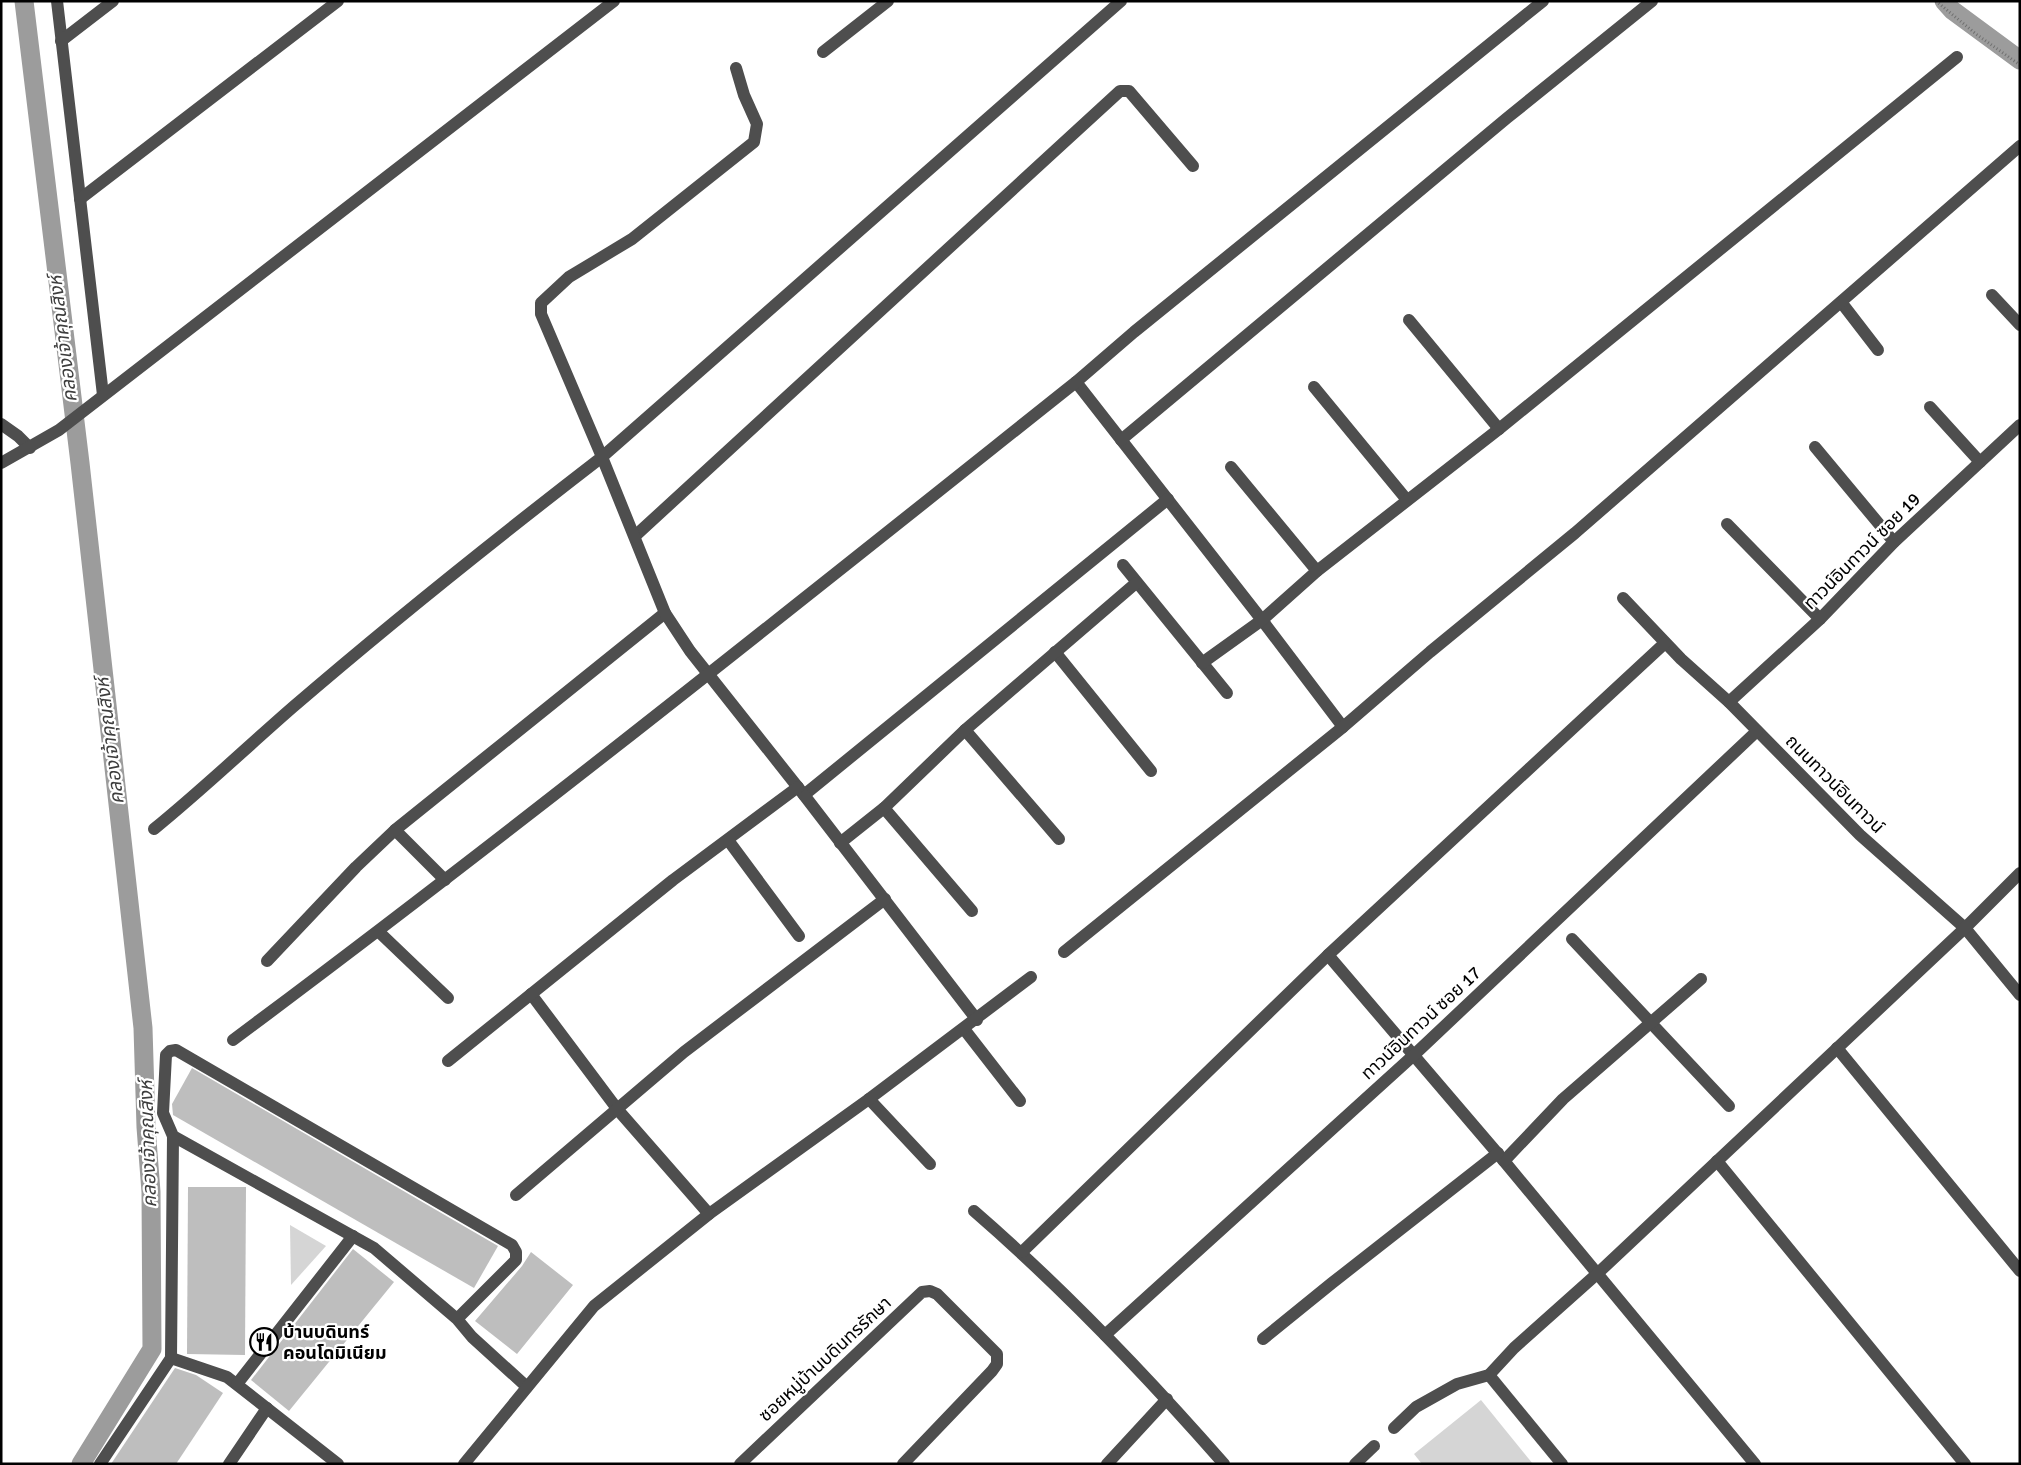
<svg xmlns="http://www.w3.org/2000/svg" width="2021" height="1465" font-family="Signika,'Noto Sans Thai',sans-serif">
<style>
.green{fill:#d5d5d5}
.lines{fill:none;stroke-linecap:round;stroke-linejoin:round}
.canal{stroke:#9c9c9c;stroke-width:19}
.building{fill:#bebebe}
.path{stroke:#707070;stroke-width:3;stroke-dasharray:1 2.5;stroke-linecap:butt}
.minor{stroke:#4e4e4e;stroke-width:12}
.labels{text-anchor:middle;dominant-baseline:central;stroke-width:4.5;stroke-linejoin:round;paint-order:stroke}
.street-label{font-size:18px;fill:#000;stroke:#fff}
.poi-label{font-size:18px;font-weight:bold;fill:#000;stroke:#fff;text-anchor:start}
.water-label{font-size:19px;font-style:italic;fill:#3d3d3d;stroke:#fff}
</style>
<rect width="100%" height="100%" fill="#fff"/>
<g class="green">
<path d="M 290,1225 L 326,1246 L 291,1285 Z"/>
<path d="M 1481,1400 L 1533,1464 L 1422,1464 L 1414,1454 Z"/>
</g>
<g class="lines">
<g class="canal">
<path d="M 24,1 L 80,463 L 143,1028 L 146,1127 L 151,1192 L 152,1349 L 81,1464"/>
<path d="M 1944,1 L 1952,10 L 2020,60"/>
</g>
</g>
<g class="building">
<path d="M 192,1068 L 498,1246 L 474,1288 L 173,1115 L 172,1104 Z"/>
<path d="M 188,1187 L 246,1187 L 245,1355 L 187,1354 Z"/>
<path d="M 353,1249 L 394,1282 L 289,1411 L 251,1380 Z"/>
<path d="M 531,1252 L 573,1285 L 517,1354 L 475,1321 L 522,1266 Z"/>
<path d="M 175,1368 L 196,1375 L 223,1393 L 176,1464 L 111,1464 Z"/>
</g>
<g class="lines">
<path class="path" d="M 1936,1 L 1976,34 L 2020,65"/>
<g class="minor">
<path d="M 57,1 L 103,395"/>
<path d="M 61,41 L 113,1"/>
<path d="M 823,52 L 888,1"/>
<path d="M 80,199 L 338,1"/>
<path d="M 1992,295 L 2020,325"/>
<path d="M 1841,302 L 1878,350"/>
<path d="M 1409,320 L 1499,429"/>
<path d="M 1076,382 L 1262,620 L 1343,727"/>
<path d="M 1314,387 L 1407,500"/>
<path d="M 1930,407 L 1980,462"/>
<path d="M 1,424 L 18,436 L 30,448"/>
<path d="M 1121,440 L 1507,118 L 1652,1"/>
<path d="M 1815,447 L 1894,542"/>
<path d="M 1,463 L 59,430 L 614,1"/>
<path d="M 1231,467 L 1317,571"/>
<path d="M 1727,524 L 1820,619"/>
<path d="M 635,536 L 1120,91 L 1129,91 L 1193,166"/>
<path d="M 1123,565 L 1227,693"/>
<path d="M 1623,598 L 1681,659 L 1729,702 L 1860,835 L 1965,928 L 2020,995"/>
<path d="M 1055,652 L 1151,771"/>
<path d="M 1202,663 L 1262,620 L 1317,571 L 1499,429 L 1957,57"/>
<path d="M 1729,702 L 1820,619 L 1894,542 L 2020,425"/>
<path d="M 965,730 L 1059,839"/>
<path d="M 804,795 L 1168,499"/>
<path d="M 884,808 L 972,911"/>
<path d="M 154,829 C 202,790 247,747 293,707 C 394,620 497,538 602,457 L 541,314 L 541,303 L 569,277 L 632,239 L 754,142 L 757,124 L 744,95 L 736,68"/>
<path d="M 395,830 L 445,880"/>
<path d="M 728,840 L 799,936"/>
<path d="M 840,843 L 884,808 L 965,730 L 1136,583"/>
<path d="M 379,932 L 448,998"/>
<path d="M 1572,939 L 1729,1106"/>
<path d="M 1064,952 L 1343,727 L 1430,652 L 1575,533 L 2020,146"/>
<path d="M 1328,955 L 1504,1161 L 1755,1464"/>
<path d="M 267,961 L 356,867 L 395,830 L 665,613"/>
<path d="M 531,994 L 618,1110 L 709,1214"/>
<path d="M 977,1020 L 804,795 L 690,651 L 665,613 L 602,457 L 1121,1"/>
<path d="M 964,1029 L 1020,1101"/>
<path d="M 233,1040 C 519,827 797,604 1076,382 L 1134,332 L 1543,1"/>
<path d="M 1837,1048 L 2020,1271"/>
<path d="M 448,1061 L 673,880 L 798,787"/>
<path d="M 869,1099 L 930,1164"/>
<path d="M 1504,1161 L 1563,1099 L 1701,979"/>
<path d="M 1717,1161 L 1965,1464"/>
<path d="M 516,1195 L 684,1052 L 885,899"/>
<path d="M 974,1211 C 1064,1289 1146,1375 1224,1464"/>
<path d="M 1022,1252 L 1328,955 L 1665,643"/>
<path d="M 457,1319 L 516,1260 L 516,1252 L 512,1245 L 176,1050 L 170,1051 L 166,1055 L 163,1113 L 173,1136 L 374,1248 L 457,1319 L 472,1337 L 527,1387"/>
<path d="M 1105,1335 L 1415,1054 L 1757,731"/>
<path d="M 1263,1339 L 1332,1283 L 1498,1153"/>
<path d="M 171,1358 L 227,1377 L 338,1464"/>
<path d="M 1489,1375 L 1562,1464"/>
<path d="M 237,1384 L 353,1236"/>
<path d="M 1394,1428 L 1416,1407 L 1457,1384 L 1489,1375 L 1514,1348 L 1598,1273 L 1965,928 L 2020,873"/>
<path d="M 100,1464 L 171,1358 L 173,1136"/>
<path d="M 229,1464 L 267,1408"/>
<path d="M 464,1464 L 594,1306 L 709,1214 L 869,1099 L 1031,977"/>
<path d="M 740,1464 L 922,1292 L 930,1291 L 937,1294 L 997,1354 L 997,1364 L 992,1371 L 903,1464"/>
<path d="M 1107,1464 L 1167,1399"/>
<path d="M 1355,1464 L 1374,1446"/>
</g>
</g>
<defs>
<symbol id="restaurant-ring" viewBox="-11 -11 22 22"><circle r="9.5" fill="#fff" stroke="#000" stroke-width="1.5"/><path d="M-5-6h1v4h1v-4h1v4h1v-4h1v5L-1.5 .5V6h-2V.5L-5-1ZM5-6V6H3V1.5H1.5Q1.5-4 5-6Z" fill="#000"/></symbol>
</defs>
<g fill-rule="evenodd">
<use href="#restaurant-ring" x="248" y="1326" width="32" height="32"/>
</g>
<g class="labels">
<g class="street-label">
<text transform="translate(1862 551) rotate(-45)">ทาวน์อินทาวน์ ซอย 19</text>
<text transform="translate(1835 784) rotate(45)">ถนนทาวน์อินทาวน์</text>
<text transform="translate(1421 1023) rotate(-43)">ทาวน์อินทาวน์ ซอย 17</text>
<text transform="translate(825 1359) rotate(-43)">ซอยหมู่บ้านบดินทรรักษา</text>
</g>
<g class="poi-label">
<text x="283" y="1332">บ้านบดินทร์<tspan x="283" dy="21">คอนโดมิเนียม</tspan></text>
</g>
<g class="water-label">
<text transform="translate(63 339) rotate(-97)">คลองเจ้าคุณสิงห์</text>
<text transform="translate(110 741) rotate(-97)">คลองเจ้าคุณสิงห์</text>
<text transform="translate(148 1144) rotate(-92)">คลองเจ้าคุณสิงห์</text>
</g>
</g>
<rect width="2021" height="1465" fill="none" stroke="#000000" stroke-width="5"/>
</svg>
